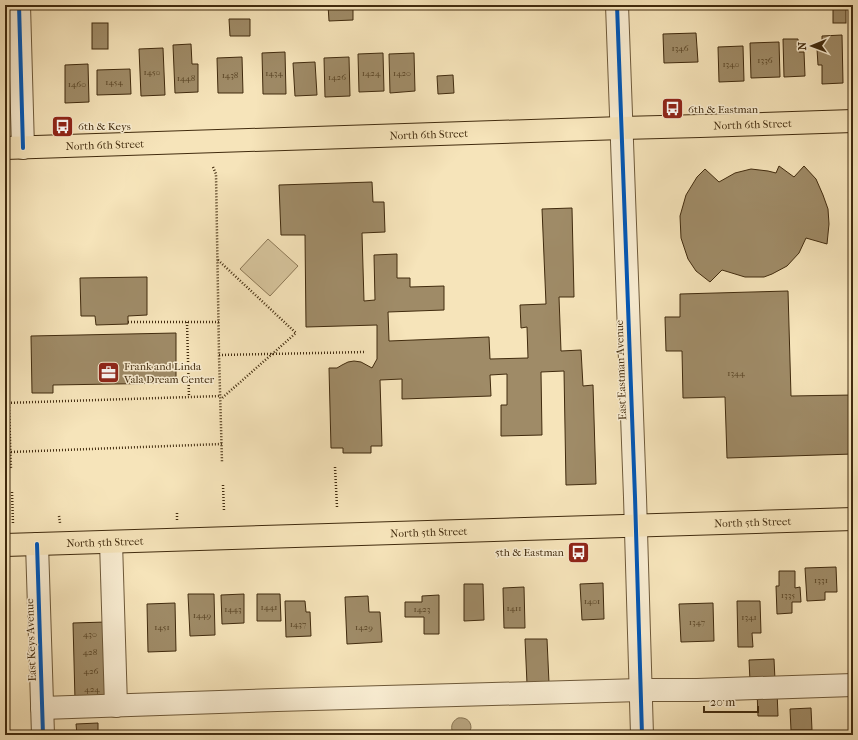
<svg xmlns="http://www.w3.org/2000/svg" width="858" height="740" font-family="'IM FELL French Canon',serif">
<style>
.green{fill:#d7c59d;stroke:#8c7856}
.water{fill:#b8a580;stroke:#887452}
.building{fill:#9f8b67;stroke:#412b0e}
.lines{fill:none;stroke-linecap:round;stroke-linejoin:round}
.minor-casing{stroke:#6e5939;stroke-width:24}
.major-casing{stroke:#412b0e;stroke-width:24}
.path{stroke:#412b0e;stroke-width:2.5;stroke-dasharray:1 2;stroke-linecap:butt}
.minor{stroke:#f9edd2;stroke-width:22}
.major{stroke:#f6e4ba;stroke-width:22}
.cycleway-casing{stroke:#f9edd2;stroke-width:6}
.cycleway{stroke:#0057b8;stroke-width:4}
.labels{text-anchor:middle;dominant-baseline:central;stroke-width:3;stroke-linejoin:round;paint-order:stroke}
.number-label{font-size:9px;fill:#584324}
.poi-label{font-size:11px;fill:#412b0e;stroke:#f9edd2;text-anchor:start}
.street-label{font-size:11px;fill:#412b0e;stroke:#f9edd2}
</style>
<rect width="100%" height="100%" fill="#f6e4ba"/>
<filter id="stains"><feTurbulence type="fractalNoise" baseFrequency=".005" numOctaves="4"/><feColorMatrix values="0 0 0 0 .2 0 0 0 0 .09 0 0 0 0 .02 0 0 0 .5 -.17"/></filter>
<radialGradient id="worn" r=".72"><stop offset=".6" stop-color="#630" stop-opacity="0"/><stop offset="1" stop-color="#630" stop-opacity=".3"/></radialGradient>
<path class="green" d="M 268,239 L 298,266 L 270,296 L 240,269 Z"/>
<path class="water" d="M 458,718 C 465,717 471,720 471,728 L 468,735 L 454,735 C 450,728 451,722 458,718 Z"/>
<g class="building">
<path d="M 328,5 L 353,5 L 353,20 L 329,21 Z"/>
<rect x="833" y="5" width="13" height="18"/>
<path d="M 229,19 L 250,19 L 250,36 L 230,36 Z"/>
<rect x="92" y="23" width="16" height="26"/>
<path d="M 696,33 L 698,62 L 664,63 L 663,34 Z"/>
<path d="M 842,35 L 843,83 L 822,84 L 822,65 L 818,65 L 817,49 L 822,49 L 822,36 Z"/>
<path d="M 783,39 L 798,39 L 799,52 L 804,52 L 805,76 L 784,77 Z"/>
<path d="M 779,42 L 780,77 L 751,78 L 750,43 Z"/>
<path d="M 191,44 L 192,64 L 198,64 L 198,92 L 175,93 L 173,45 Z"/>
<path d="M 743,46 L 744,81 L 719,82 L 718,47 Z"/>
<path d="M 163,48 L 165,95 L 141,96 L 139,49 Z"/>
<path d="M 285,52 L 286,94 L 263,94 L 262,53 Z"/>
<path d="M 383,53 L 384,91 L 359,92 L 358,54 Z"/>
<path d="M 414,53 L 415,91 L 390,93 L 389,54 Z"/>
<path d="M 242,57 L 243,93 L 218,93 L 217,58 Z"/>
<path d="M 349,57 L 350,96 L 325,97 L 324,58 Z"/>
<path d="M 315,62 L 317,95 L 295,96 L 293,63 Z"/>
<path d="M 88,64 L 89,102 L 65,103 L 65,65 Z"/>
<path d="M 130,69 L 131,94 L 97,95 L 97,70 Z"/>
<path d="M 453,75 L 454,93 L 438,94 L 437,76 Z"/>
<path d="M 779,166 L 794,177 L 804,166 L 816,179 L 823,195 L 828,209 L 829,224 L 827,244 L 806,238 L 799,253 L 787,266 L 772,274 L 764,277 L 745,277 L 722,270 L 710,282 L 696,271 L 688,259 L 681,238 L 680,216 L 686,195 L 697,177 L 705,169 L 719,182 L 735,173 L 751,169 L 768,171 L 776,173 Z"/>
<path d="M 372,182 L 373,202 L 384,202 L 385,232 L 362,233 L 364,301 L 375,300 L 374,255 L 397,254 L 397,278 L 410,278 L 410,287 L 444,286 L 444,310 L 388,312 L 389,341 L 489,337 L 490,359 L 528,358 L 527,327 L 521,328 L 520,305 L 546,304 L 542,209 L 572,208 L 574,297 L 559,297 L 561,351 L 581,350 L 583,386 L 593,385 L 596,484 L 566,485 L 564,371 L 541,372 L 542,435 L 501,436 L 501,405 L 507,405 L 507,374 L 490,375 L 491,396 L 402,399 L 402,379 L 380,380 L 382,446 L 371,446 L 371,453 L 343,453 L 343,448 L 331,448 L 329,368 L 337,368 L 342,365 L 348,362 L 354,361 L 361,362 L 372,368 L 377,359 L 377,325 L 306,327 L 305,235 L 281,235 L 279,185 Z"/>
<path d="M 147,277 L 147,315 L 128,316 L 128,324 L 96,325 L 95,316 L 81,316 L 80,278 Z"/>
<path d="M 788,291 L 791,396 L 853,395 L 853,454 L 727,458 L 725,397 L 683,398 L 682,351 L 666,351 L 665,317 L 680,317 L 680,294 Z"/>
<path d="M 176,333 L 176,383 L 53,385 L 53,393 L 32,393 L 31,336 Z"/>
<path d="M 836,567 L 837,592 L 825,592 L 825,600 L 807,601 L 805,568 Z"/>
<path d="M 853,568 L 853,631 L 851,569 Z"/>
<path d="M 779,571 L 795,571 L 795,588 L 800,587 L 801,602 L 792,602 L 792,613 L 777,614 L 776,586 L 779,586 Z"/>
<path d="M 603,583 L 604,619 L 582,620 L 580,584 Z"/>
<path d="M 464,584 L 483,584 L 484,620 L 464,621 Z"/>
<path d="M 524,587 L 525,628 L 504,628 L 503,588 Z"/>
<path d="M 188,594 L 214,594 L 215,635 L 190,636 Z"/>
<path d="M 244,594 L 244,623 L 222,624 L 221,595 Z"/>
<path d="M 257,594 L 280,594 L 281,621 L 257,621 Z"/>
<path d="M 439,595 L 439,634 L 424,634 L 424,617 L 405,617 L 405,602 L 422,602 L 422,596 Z"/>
<path d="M 368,596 L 369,612 L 380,612 L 382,642 L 347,644 L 345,597 Z"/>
<path d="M 285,601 L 305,601 L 306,612 L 310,612 L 311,636 L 286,637 Z"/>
<path d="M 737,601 L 760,601 L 761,633 L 752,633 L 753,647 L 738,647 Z"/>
<path d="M 175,603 L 176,651 L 148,652 L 147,604 Z"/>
<path d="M 713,603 L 714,641 L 681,642 L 679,604 Z"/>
<path d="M 106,622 L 108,699 L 75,700 L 73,623 Z"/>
<path d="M 525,639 L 547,639 L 549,683 L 527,684 Z"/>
<path d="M 774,659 L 775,680 L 750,681 L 749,660 Z"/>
<path d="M 777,691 L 778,716 L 758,716 L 757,692 Z"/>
<path d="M 811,708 L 812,730 L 791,730 L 790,709 Z"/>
<path d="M 98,723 L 98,735 L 77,735 L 76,724 Z"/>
</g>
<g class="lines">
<defs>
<g id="minor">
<path d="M 19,5 L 23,148"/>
<path d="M 617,5 L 635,497 L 642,735"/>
<path d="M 111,542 L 116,706"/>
<path d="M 37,544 L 43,735"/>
<path d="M 42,708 L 277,700 L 641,690 L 697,690 L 853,685"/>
</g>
<g id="major">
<path id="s1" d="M 5,148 L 622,128 L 700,126 L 853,121"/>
<path id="s2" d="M 5,545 L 853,519"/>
</g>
</defs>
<use href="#minor" class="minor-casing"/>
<use href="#major" class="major-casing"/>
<g class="path">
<path d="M 213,167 L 216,174 L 219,355 L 222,462"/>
<path d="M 218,260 L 296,333 L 221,399"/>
<path d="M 5,290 L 11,469"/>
<path d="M 128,322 L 219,322"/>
<path d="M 187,322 L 189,397"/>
<path d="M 219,355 L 366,352"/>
<path d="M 5,403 L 221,396"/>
<path d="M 11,452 L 222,444"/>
<path d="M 335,467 L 337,507"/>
<path d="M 223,485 L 224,511"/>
<path d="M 12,492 L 13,524"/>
<path d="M 177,513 L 177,520"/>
<path d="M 59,516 L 60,523"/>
</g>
<use href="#minor" class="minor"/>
<use href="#major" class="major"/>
<defs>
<g id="cycleway">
<path d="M 19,5 L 23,148"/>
<path d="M 617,5 L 635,497 L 642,735"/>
<path d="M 37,544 L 43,735"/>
</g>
</defs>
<use href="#cycleway" class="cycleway-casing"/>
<use href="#cycleway" class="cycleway"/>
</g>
<defs>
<symbol id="bus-square" viewBox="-11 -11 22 22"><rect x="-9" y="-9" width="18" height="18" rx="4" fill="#8f2418" stroke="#f9edd2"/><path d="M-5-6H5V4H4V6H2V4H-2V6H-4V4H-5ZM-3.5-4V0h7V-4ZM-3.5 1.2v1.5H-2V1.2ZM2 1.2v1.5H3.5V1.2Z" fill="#fff"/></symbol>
<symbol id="office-square" viewBox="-11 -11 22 22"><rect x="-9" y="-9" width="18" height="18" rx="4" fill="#8f2418" stroke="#f9edd2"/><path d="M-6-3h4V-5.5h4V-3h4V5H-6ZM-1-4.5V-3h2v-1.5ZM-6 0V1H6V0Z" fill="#fff"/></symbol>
</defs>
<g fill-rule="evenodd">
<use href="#bus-square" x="660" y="96" width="25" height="25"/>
<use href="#bus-square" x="50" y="114" width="25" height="25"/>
<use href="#office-square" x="96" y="360" width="25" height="25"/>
<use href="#bus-square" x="566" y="540" width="25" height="25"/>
</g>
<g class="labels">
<g class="number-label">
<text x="680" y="48">1346</text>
<text x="765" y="60">1336</text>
<text x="731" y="64">1340</text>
<text x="152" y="72">1450</text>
<text x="274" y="73">1434</text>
<text x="371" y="73">1424</text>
<text x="402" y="73">1420</text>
<text x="230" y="75">1438</text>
<text x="337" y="77">1426</text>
<text x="186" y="78">1448</text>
<text x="114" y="82">1454</text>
<text x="77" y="84">1460</text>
<text x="736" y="373">1344</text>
<text x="821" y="580">1331</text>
<text x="788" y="595">1335</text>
<text x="592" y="601">1401</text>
<text x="269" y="607">1441</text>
<text x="514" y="608">1411</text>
<text x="233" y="609">1443</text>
<text x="422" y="609">1423</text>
<text x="202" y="615">1449</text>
<text x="749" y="617">1341</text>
<text x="697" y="622">1347</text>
<text x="298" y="624">1437</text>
<text x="162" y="627">1451</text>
<text x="364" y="627">1429</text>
<text x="90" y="634">430</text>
<text x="90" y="652">428</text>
<text x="91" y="671">426</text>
<text x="92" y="689">424</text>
</g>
<g class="poi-label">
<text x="688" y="109">6th &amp; Eastman</text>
<text x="78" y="126">6th &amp; Keys</text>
<text x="124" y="366">Frank and Linda<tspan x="124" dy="13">Vala Dream Center</tspan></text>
<text x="564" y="552" text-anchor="end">5th &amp; Eastman</text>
</g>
<g class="street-label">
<text stroke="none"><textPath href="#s1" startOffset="748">North 6th Street</textPath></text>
<text stroke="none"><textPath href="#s1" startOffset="424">North 6th Street</textPath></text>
<text stroke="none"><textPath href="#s1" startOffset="100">North 6th Street</textPath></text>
<text transform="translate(621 370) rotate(-92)">East Eastman Avenue</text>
<text stroke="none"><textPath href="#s2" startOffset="748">North 5th Street</textPath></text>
<text stroke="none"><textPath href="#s2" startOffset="424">North 5th Street</textPath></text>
<text stroke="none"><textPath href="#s2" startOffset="100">North 5th Street</textPath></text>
<text transform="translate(31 640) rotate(-92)">East Keys Avenue</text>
</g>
</g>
<rect width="858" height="740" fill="none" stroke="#f6e4ba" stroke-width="20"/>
<rect x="6" y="6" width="846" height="728" fill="none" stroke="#412b0e" stroke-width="2"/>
<rect x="10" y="10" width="838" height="720" fill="none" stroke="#412b0e"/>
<g transform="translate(812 46) rotate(269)" stroke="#f9edd2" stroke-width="3" paint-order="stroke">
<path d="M0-3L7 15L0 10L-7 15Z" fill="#412b0e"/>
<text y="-6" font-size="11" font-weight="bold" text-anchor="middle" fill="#412b0e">N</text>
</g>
<path d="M704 706v6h54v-6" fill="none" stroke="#412b0e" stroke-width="2"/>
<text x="710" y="706" font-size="12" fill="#412b0e" stroke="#f9edd2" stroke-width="3" paint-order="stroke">20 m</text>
<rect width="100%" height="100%" filter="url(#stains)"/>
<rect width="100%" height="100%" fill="url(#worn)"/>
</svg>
